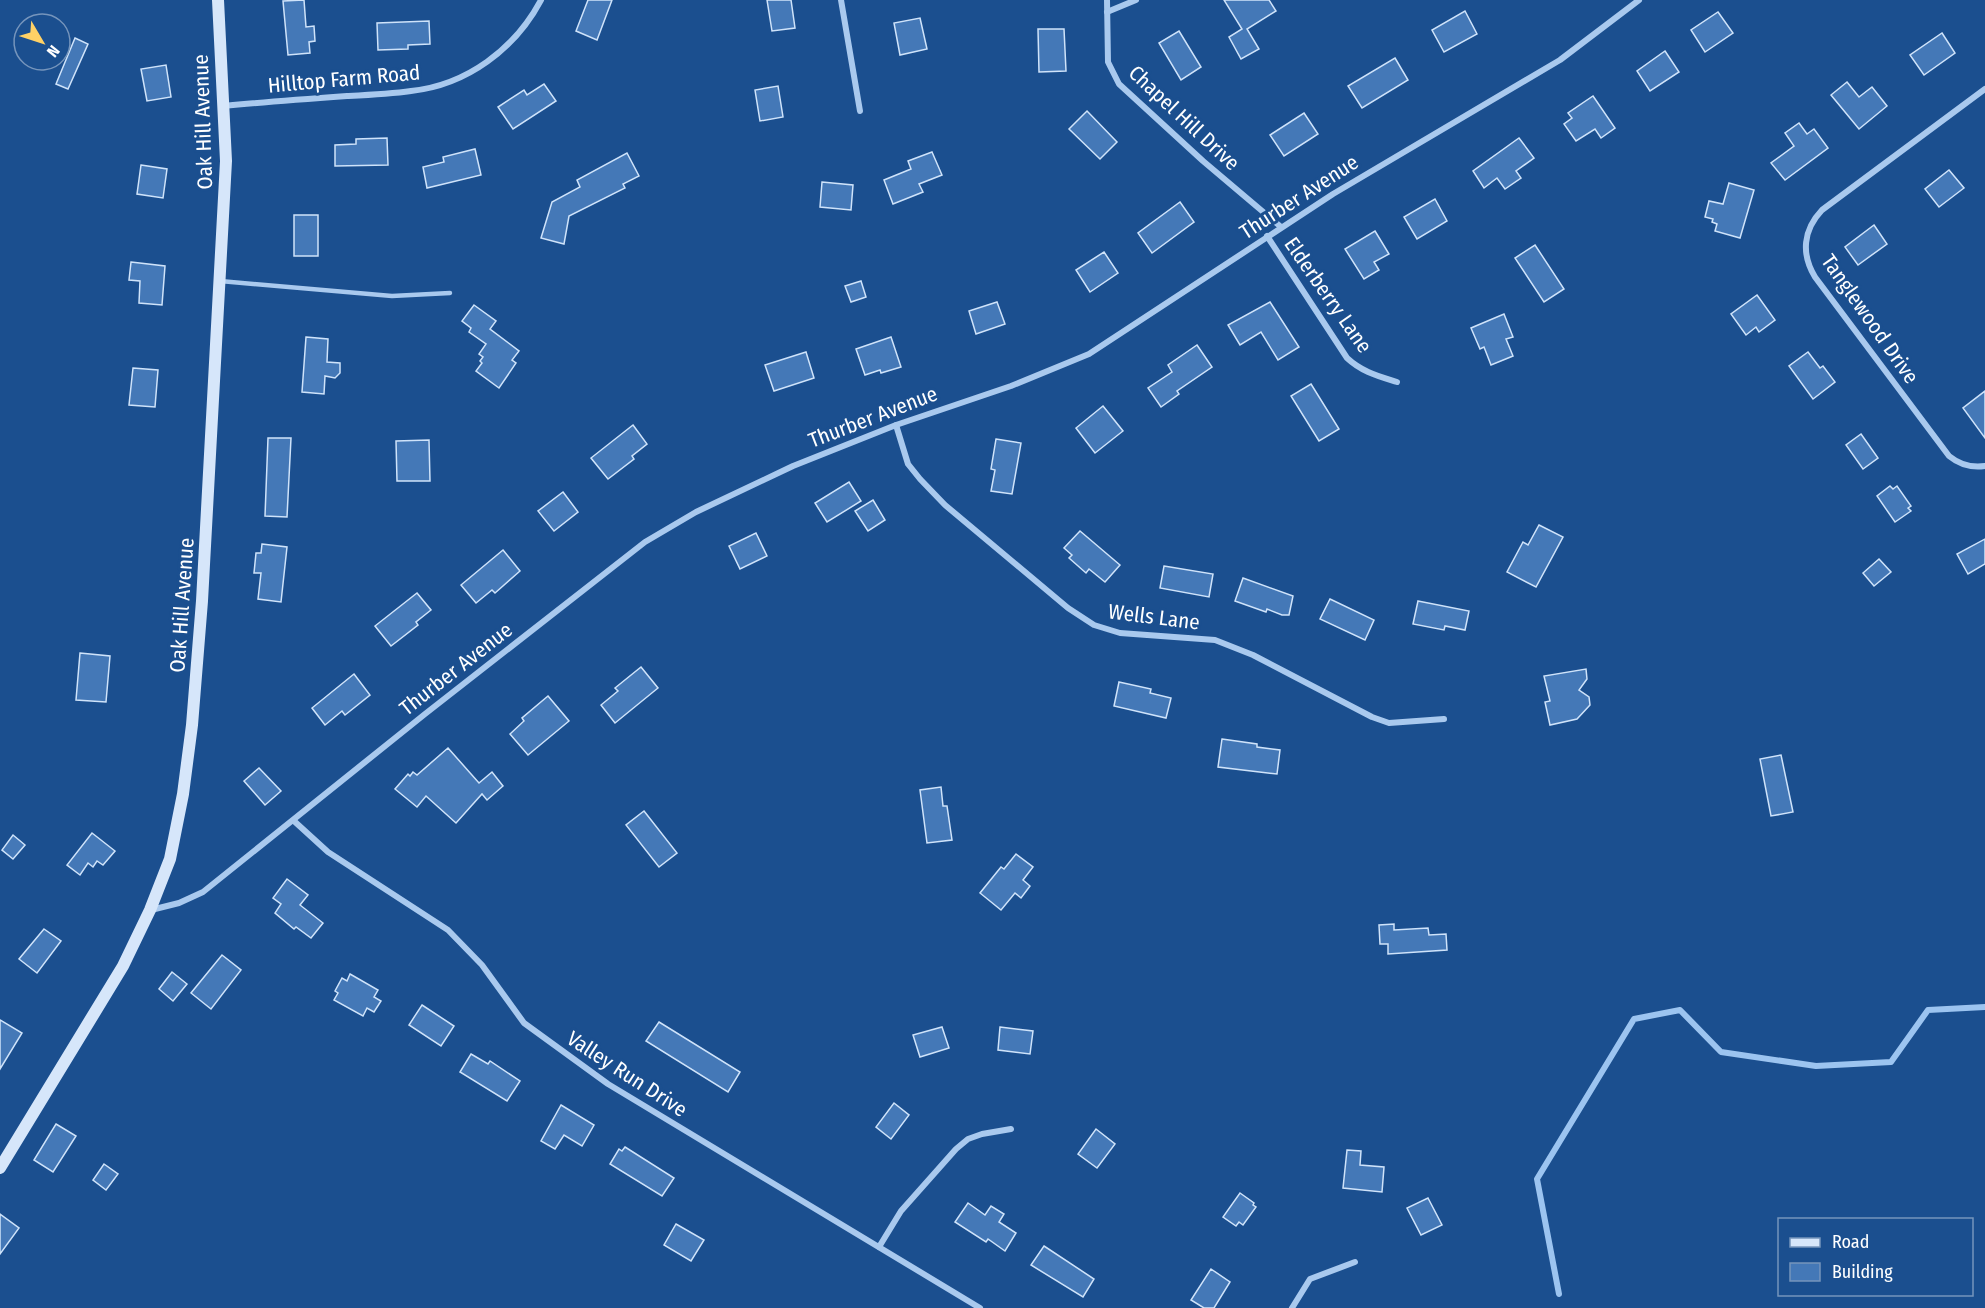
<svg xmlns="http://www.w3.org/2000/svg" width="1985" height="1308" font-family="'Fira Sans Condensed',sans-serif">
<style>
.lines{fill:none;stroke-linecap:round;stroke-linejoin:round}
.stream{stroke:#9cc4f0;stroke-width:6}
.building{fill:#4478b7;stroke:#cfe3fa;stroke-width:1.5}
.lane{stroke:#a9c9ee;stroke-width:4.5}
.street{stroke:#a9c9ee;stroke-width:6}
.secondary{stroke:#d6e6fa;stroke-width:12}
.labels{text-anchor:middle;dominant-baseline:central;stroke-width:6;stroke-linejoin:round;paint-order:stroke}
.street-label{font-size:21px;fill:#fff;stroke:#1b4f8f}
</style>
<rect width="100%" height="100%" fill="#1b4f8f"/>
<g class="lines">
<path class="stream" d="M 1559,1294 L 1537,1179 L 1634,1019 L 1680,1010 L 1721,1052 L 1816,1066 L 1891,1062 L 1928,1010 L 1985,1007"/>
</g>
<g class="building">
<path d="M 304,0 L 306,27 L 314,26 L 315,41 L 309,42 L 310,53 L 288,55 L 283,1 Z"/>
<path d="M 588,0 L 612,0 L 597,40 L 576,31 Z"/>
<path d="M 767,0 L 791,0 L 795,28 L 772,31 Z"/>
<path d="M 1224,0 L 1269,0 L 1276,11 L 1247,29 L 1259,49 L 1241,59 L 1229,37 L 1242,29 Z"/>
<path d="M 1465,11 L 1477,34 L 1444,52 L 1432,30 Z"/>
<path d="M 1718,12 L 1733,33 L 1705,52 L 1691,30 Z"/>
<path d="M 920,18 L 927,49 L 900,55 L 894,23 Z"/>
<path d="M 429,21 L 430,44 L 408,45 L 408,49 L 378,50 L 377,23 Z"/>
<path d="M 1038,29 L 1064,29 L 1066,71 L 1039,72 Z"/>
<path d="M 1179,31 L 1201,67 L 1181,80 L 1159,43 Z"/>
<path d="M 1942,33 L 1955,53 L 1924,75 L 1910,55 Z"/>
<path d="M 75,38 L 88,44 L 68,89 L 56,84 Z"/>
<path d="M 1665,51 L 1679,72 L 1650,91 L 1637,71 Z"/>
<path d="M 1395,58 L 1408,80 L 1362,108 L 1348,86 Z"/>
<path d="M 166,65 L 171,97 L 147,101 L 141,69 Z"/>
<path d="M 1847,82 L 1859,97 L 1872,87 L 1887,106 L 1859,129 L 1831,95 Z"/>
<path d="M 544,84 L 556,101 L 513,129 L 498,107 L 524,90 L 527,95 Z"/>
<path d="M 778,86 L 783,117 L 760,121 L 755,90 Z"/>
<path d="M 1593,96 L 1615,128 L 1601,138 L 1595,129 L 1576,141 L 1564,124 L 1572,118 L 1568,113 Z"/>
<path d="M 1087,111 L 1117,142 L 1100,159 L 1069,129 Z"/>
<path d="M 1304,113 L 1318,134 L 1284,156 L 1270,135 Z"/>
<path d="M 1799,123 L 1807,134 L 1814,129 L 1828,148 L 1785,180 L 1771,163 L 1794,146 L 1785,133 Z"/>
<path d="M 387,138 L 388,165 L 335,166 L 335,145 L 356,144 L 356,139 Z"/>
<path d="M 1519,138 L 1534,158 L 1516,171 L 1521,178 L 1505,189 L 1497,178 L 1484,188 L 1473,171 Z"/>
<path d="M 475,149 L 481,175 L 427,188 L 423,167 L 444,162 L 443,157 Z"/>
<path d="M 932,152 L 942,175 L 919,184 L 923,192 L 893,204 L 884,180 L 911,169 L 908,161 Z"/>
<path d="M 627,153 L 639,176 L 623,184 L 625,188 L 569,216 L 564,244 L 541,238 L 552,202 L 580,187 L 577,180 Z"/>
<path d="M 141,165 L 167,169 L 163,198 L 137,194 Z"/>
<path d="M 1949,170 L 1964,188 L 1939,207 L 1925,189 Z"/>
<path d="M 822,182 L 853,185 L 851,210 L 820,207 Z"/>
<path d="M 1729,183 L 1754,190 L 1740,238 L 1715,231 L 1717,224 L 1712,222 L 1713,219 L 1705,217 L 1709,201 L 1723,204 Z"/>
<path d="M 1435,199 L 1447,221 L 1417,239 L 1404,217 Z"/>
<path d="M 1180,202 L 1194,222 L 1152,253 L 1138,233 Z"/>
<rect x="294" y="215" width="24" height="41"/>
<path d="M 1874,225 L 1887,244 L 1858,265 L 1845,247 Z"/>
<path d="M 1375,231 L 1389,254 L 1374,262 L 1379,270 L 1364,279 L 1345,249 Z"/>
<path d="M 1535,245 L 1564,289 L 1544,302 L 1515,258 Z"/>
<path d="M 1104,252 L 1118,273 L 1090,292 L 1076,270 Z"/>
<path d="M 131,262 L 165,266 L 162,305 L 139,303 L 140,281 L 129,280 Z"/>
<path d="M 861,281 L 866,297 L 851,302 L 845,286 Z"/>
<path d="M 1757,295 L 1775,320 L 1759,332 L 1756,327 L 1746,335 L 1731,314 Z"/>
<path d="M 997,302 L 1005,324 L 976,334 L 969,311 Z"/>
<path d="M 1270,302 L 1299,347 L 1278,360 L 1261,332 L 1240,345 L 1228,325 Z"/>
<path d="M 474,305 L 496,321 L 490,329 L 519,351 L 512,360 L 516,363 L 499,388 L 476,371 L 482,363 L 480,361 L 483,357 L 479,354 L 486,344 L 469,332 L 471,328 L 462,321 Z"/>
<path d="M 1504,314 L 1513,337 L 1506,339 L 1513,356 L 1491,365 L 1484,347 L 1480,349 L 1471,328 Z"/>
<path d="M 306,337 L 328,339 L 327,362 L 340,363 L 340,373 L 335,378 L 325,376 L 324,394 L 302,392 Z"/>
<path d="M 891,337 L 901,367 L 881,373 L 880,370 L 865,375 L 856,349 Z"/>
<path d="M 1197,345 L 1212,367 L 1177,391 L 1179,394 L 1161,407 L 1148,388 L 1172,372 L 1168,365 Z"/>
<path d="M 806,352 L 814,378 L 774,391 L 765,365 Z"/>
<path d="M 1808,352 L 1820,368 L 1823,366 L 1835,382 L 1813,399 L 1789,366 Z"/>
<path d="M 133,368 L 158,370 L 155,407 L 129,405 Z"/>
<path d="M 1311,384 L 1339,429 L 1319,441 L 1291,396 Z"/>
<path d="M 1985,391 L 1985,438 L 1963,408 Z"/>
<path d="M 1103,406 L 1123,431 L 1095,453 L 1076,428 Z"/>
<path d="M 633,425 L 647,444 L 632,456 L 634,459 L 608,479 L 591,458 Z"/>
<path d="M 1861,434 L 1878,458 L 1863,469 L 1846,445 Z"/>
<path d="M 268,438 L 291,438 L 287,517 L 265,516 Z"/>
<path d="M 996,439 L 1021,443 L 1012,494 L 991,491 L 995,470 L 991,469 Z"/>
<path d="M 429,440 L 430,481 L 397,481 L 396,441 Z"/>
<path d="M 849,482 L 861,501 L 827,522 L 815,503 Z"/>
<path d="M 1890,486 L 1893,489 L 1897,486 L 1911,506 L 1908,508 L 1911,511 L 1895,522 L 1877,496 Z"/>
<path d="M 563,492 L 578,512 L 554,531 L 538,511 Z"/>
<path d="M 873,500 L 885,520 L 868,531 L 855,511 Z"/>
<path d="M 1539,525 L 1563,537 L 1536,587 L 1507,572 L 1523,542 L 1528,545 Z"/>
<path d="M 1080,531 L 1120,565 L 1105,582 L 1089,569 L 1086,573 L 1069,558 L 1072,555 L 1064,548 Z"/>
<path d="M 756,533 L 767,556 L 740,569 L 729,546 Z"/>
<path d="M 1985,539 L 1985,564 L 1968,574 L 1957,554 Z"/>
<path d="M 262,544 L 287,547 L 281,602 L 258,599 L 261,573 L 254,573 L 256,553 L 261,553 Z"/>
<path d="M 503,550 L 520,571 L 495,593 L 492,590 L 476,603 L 461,585 Z"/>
<path d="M 1879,559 L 1891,572 L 1874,586 L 1863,573 Z"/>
<path d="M 1164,566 L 1213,574 L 1209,597 L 1160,588 Z"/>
<path d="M 1243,578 L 1293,596 L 1289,615 L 1282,615 L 1267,609 L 1266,612 L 1235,601 Z"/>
<path d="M 417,593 L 431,610 L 416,622 L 418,625 L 391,646 L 375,626 Z"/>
<path d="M 1330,599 L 1374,620 L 1365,640 L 1320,619 Z"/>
<path d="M 1418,601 L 1469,611 L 1465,630 L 1445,626 L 1444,630 L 1413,624 Z"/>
<path d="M 80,653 L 110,656 L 106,702 L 76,700 Z"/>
<path d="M 641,667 L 658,688 L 615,723 L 601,705 L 618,691 L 615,688 Z"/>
<path d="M 1586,669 L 1587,679 L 1579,690 L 1589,697 L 1590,705 L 1577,719 L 1550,725 L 1545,702 L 1550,701 L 1544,676 Z"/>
<path d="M 354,674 L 370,695 L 345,715 L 342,711 L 325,725 L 312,708 Z"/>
<path d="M 1119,682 L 1151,689 L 1150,693 L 1171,698 L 1166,718 L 1114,706 Z"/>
<path d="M 548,696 L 569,721 L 528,755 L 510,734 L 524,721 L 522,718 Z"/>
<path d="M 1222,739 L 1257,744 L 1257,747 L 1280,750 L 1277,774 L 1218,767 Z"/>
<path d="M 448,748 L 479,783 L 492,772 L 503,786 L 487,800 L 482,794 L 456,823 L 426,796 L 417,807 L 395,789 L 408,774 L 410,776 L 413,772 L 417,775 Z"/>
<path d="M 1781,755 L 1793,812 L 1771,816 L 1760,759 Z"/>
<path d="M 259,768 L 281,791 L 265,805 L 244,781 Z"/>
<path d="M 941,787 L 943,806 L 947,806 L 952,840 L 927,843 L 920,790 Z"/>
<path d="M 644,811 L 677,853 L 659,867 L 626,825 Z"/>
<path d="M 92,833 L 115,851 L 103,865 L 97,861 L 93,867 L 88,863 L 80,875 L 67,865 Z"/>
<path d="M 13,835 L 25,845 L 13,859 L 2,850 Z"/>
<path d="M 1016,854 L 1033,867 L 1023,880 L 1030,886 L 1021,898 L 1015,893 L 1001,910 L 980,893 L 1001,867 L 1004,869 Z"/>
<path d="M 287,879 L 308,895 L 300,905 L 323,923 L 311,938 L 296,927 L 294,929 L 275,913 L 281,904 L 273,898 Z"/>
<path d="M 1394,924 L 1394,930 L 1428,928 L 1429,935 L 1446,934 L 1447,950 L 1388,954 L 1388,944 L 1380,944 L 1379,925 Z"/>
<path d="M 44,929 L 61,941 L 37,973 L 19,959 Z"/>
<path d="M 222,955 L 241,970 L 211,1009 L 191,993 Z"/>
<path d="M 172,972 L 187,984 L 173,1001 L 159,989 Z"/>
<path d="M 350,974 L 378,990 L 374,997 L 381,1001 L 374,1012 L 367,1008 L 363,1016 L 334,1000 L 338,993 L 335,991 L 342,978 L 347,981 Z"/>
<path d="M 422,1005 L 454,1026 L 441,1046 L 409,1025 Z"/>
<path d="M 0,1020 L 22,1033 L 0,1069 Z"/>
<path d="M 659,1022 L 740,1072 L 728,1092 L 646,1041 Z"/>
<path d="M 942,1027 L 949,1048 L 920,1057 L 913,1035 Z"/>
<path d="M 1000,1027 L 1033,1031 L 1030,1054 L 998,1050 Z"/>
<path d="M 471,1054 L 488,1064 L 490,1061 L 520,1081 L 507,1101 L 460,1072 Z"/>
<path d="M 894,1103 L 909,1115 L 891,1139 L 876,1127 Z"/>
<path d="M 561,1105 L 594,1125 L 582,1146 L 564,1135 L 555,1149 L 541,1141 Z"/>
<path d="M 56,1124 L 76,1136 L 53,1172 L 34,1160 Z"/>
<path d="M 1096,1129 L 1115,1144 L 1097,1168 L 1078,1154 Z"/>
<path d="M 625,1147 L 674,1178 L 662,1196 L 610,1164 L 619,1149 L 622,1151 Z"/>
<path d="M 1347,1150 L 1361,1151 L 1360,1165 L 1384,1167 L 1382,1192 L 1343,1188 Z"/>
<path d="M 104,1164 L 118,1174 L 106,1190 L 93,1180 Z"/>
<path d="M 1240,1193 L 1254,1203 L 1253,1205 L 1256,1207 L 1243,1225 L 1239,1222 L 1236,1226 L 1223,1217 Z"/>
<path d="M 1428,1198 L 1442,1225 L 1421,1235 L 1407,1208 Z"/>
<path d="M 968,1203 L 985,1215 L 991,1206 L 1004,1214 L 999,1222 L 1016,1233 L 1005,1251 L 988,1239 L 986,1242 L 955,1222 Z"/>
<path d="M 0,1214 L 19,1228 L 0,1254 Z"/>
<path d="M 676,1224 L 704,1240 L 691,1261 L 664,1245 Z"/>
<path d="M 1044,1246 L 1094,1279 L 1083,1297 L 1031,1265 Z"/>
<path d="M 1211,1269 L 1230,1282 L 1214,1308 L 1204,1308 L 1191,1300 Z"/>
</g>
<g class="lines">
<path class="lane" d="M 220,281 L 392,296 L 450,293"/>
<g class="street">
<path d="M 841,0 L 860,111"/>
<path d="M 1107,0 L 1108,62 L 1119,84 L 1203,161 L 1281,227"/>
<path d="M 1107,12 L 1136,0"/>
<path d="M 1985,89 L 1822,210 C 1803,230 1801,254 1815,277 L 1949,456 C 1960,465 1971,468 1985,466"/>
<path d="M 223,106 C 265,102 306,99 347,96 C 368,95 390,94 411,91 C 467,85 515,49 541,0"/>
<path d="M 1267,236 L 1347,358 C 1362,372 1378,376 1397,382"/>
<path d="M 896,425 L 908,464 L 920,479 L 945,505 L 1068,608 L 1094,625 L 1120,633 L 1215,640 L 1253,655 L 1372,717 L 1389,723 L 1444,719"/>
<path d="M 294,821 L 328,852 L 448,930 L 482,965 L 524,1023 L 608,1084 L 980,1308"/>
<path d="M 151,910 L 179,903 L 203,892 L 425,714 L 645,542 L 696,512 L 793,466 L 896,425 L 1011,386 L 1089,354 L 1333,194 L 1560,60 L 1639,0"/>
<path d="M 879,1247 L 901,1211 L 956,1149 L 968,1139 L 982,1134 L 1011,1129"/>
<path d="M 1292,1308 L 1310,1279 L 1355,1262"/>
</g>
<path class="secondary" d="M 0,1168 L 123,966 L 150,910 L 170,859 L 183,794 L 192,725 L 202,601 L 226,161 L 218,0"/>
</g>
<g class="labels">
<g class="street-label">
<text transform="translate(344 79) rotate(-5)">Hilltop Farm Road</text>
<text transform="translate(1184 118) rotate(43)">Chapel Hill Drive</text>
<text transform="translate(203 122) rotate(-92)">Oak Hill Avenue</text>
<text transform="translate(1299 197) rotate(-33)">Thurber Avenue</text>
<text transform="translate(1328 295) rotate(55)">Elderberry Lane</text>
<text transform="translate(1870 319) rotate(55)">Tanglewood Drive</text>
<text transform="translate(873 417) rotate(-21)">Thurber Avenue</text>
<text transform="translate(182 605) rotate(-86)">Oak Hill Avenue</text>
<text transform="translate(1154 617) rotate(7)">Wells Lane</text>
<text transform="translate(456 669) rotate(-38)">Thurber Avenue</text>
<text transform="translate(627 1074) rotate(33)">Valley Run Drive</text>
</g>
</g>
<rect x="1778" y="1218" width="195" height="78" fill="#1b4f8f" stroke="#7695bc" stroke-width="1.5"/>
<rect x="1790" y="1238" width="30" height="9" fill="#d6e6fa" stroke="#7695bc" stroke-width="1.5"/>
<text x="1832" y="1248" font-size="18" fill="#ffffff">Road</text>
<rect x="1790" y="1263" width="30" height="18" fill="#4478b7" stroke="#7695bc" stroke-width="1.5"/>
<text x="1832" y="1278" font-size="18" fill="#ffffff">Building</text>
<g transform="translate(42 42) rotate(129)"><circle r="28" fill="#1b4f8f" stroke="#7695bc" stroke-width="1.5"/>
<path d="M0-4.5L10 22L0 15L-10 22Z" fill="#ffd166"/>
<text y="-9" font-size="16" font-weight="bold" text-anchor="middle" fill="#ffffff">N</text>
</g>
</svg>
